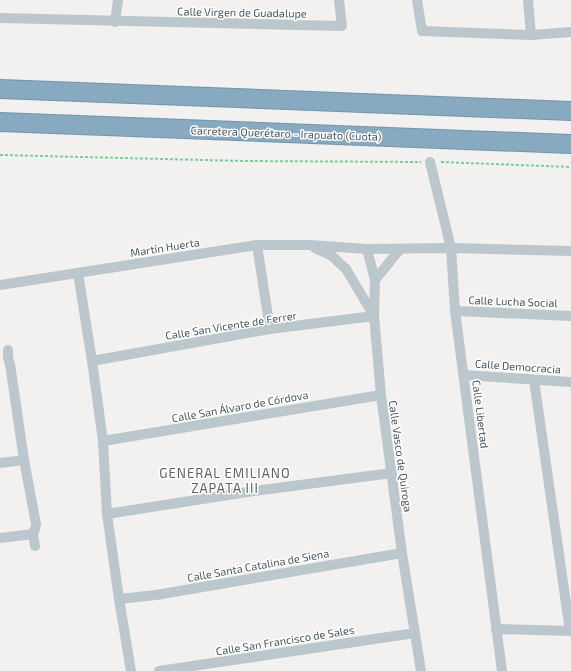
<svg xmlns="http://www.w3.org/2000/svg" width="571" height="671" font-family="'Exo 2',sans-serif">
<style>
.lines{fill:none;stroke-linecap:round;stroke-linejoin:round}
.highway-casing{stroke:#7295ac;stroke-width:20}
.path{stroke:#75d097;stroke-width:2;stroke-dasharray:3 2;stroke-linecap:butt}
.street{stroke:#bbc7cd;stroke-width:10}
.highway{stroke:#87aac0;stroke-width:18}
.labels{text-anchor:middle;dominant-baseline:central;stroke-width:3;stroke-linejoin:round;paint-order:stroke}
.street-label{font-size:11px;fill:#47565e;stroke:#fff}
.quarter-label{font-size:13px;letter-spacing:1px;fill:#5c6265;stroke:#fff}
</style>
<rect width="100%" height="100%" fill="#f3f0f0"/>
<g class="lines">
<defs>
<g id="highway">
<path d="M 0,89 L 571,111"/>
<path d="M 0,122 L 571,144"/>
</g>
</defs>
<use href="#highway" class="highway-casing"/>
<g class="path">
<path d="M 0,155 L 245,161 L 421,162"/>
<path d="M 441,162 L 571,167"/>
</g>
<g class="street">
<path d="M 417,0 L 422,31 L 531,35 L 571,32"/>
<path d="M 528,0 L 531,35"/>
<path d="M 0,18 L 342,26 L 339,0"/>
<path d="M 115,22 L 118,0"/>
<path d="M 430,162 L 451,248 L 455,311 L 502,671"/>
<path d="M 257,245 L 270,329"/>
<path d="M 315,248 L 332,256 L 346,269 L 374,316 L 381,395 L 402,553 L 421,671"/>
<path d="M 367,249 L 375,280 L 374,316"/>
<path d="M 78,273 L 92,361 L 103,441 L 107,514 L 119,599 L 131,671"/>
<path d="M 375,280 L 400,249"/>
<path d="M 0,285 L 257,245 L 310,245 L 367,249 L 451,248 L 571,251"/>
<path d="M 455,311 L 571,316"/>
<path d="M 8,350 L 8,358 L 10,364 L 24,460 L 36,524 L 35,529 L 33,534 L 35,546"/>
<path d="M 92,361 L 270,329 L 374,316"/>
<path d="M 464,375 L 571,382"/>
<path d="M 534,380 L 570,631"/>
<path d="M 103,441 L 381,395"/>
<path d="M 0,463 L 24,460"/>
<path d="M 107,514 L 254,491 L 392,473"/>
<path d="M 0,538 L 33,534"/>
<path d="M 119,599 L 156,595 L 402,553"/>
<path d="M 496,629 L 571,631"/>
<path d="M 159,671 L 415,633"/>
</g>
<use href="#highway" class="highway"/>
</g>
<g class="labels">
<g class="street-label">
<text transform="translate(242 12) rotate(1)">Calle Virgen de Guadalupe</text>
<text transform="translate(286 133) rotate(2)">Carretera Querétaro - Irapuato (Cuota)</text>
<text transform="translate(165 247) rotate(-9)">Martín Huerta</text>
<text transform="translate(513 301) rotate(2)">Calle Lucha Social</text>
<text transform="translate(231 325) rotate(-9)">Calle San Vicente de Ferrer</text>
<text transform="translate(518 366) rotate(4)">Calle Democracia</text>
<text transform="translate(240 406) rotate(-10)">Calle San Álvaro de Córdova</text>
<text transform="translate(481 414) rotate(83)">Calle Libertad</text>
<text transform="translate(401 456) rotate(82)">Calle Vasco de Quiroga</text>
<text transform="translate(258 565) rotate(-10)">Calle Santa Catalina de Siena</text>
<text transform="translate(285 640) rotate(-9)">Calle San Francisco de Sales</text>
</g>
<g class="quarter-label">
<text x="225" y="473">GENERAL EMILIANO<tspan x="225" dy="15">ZAPATA III</tspan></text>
</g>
</g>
</svg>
